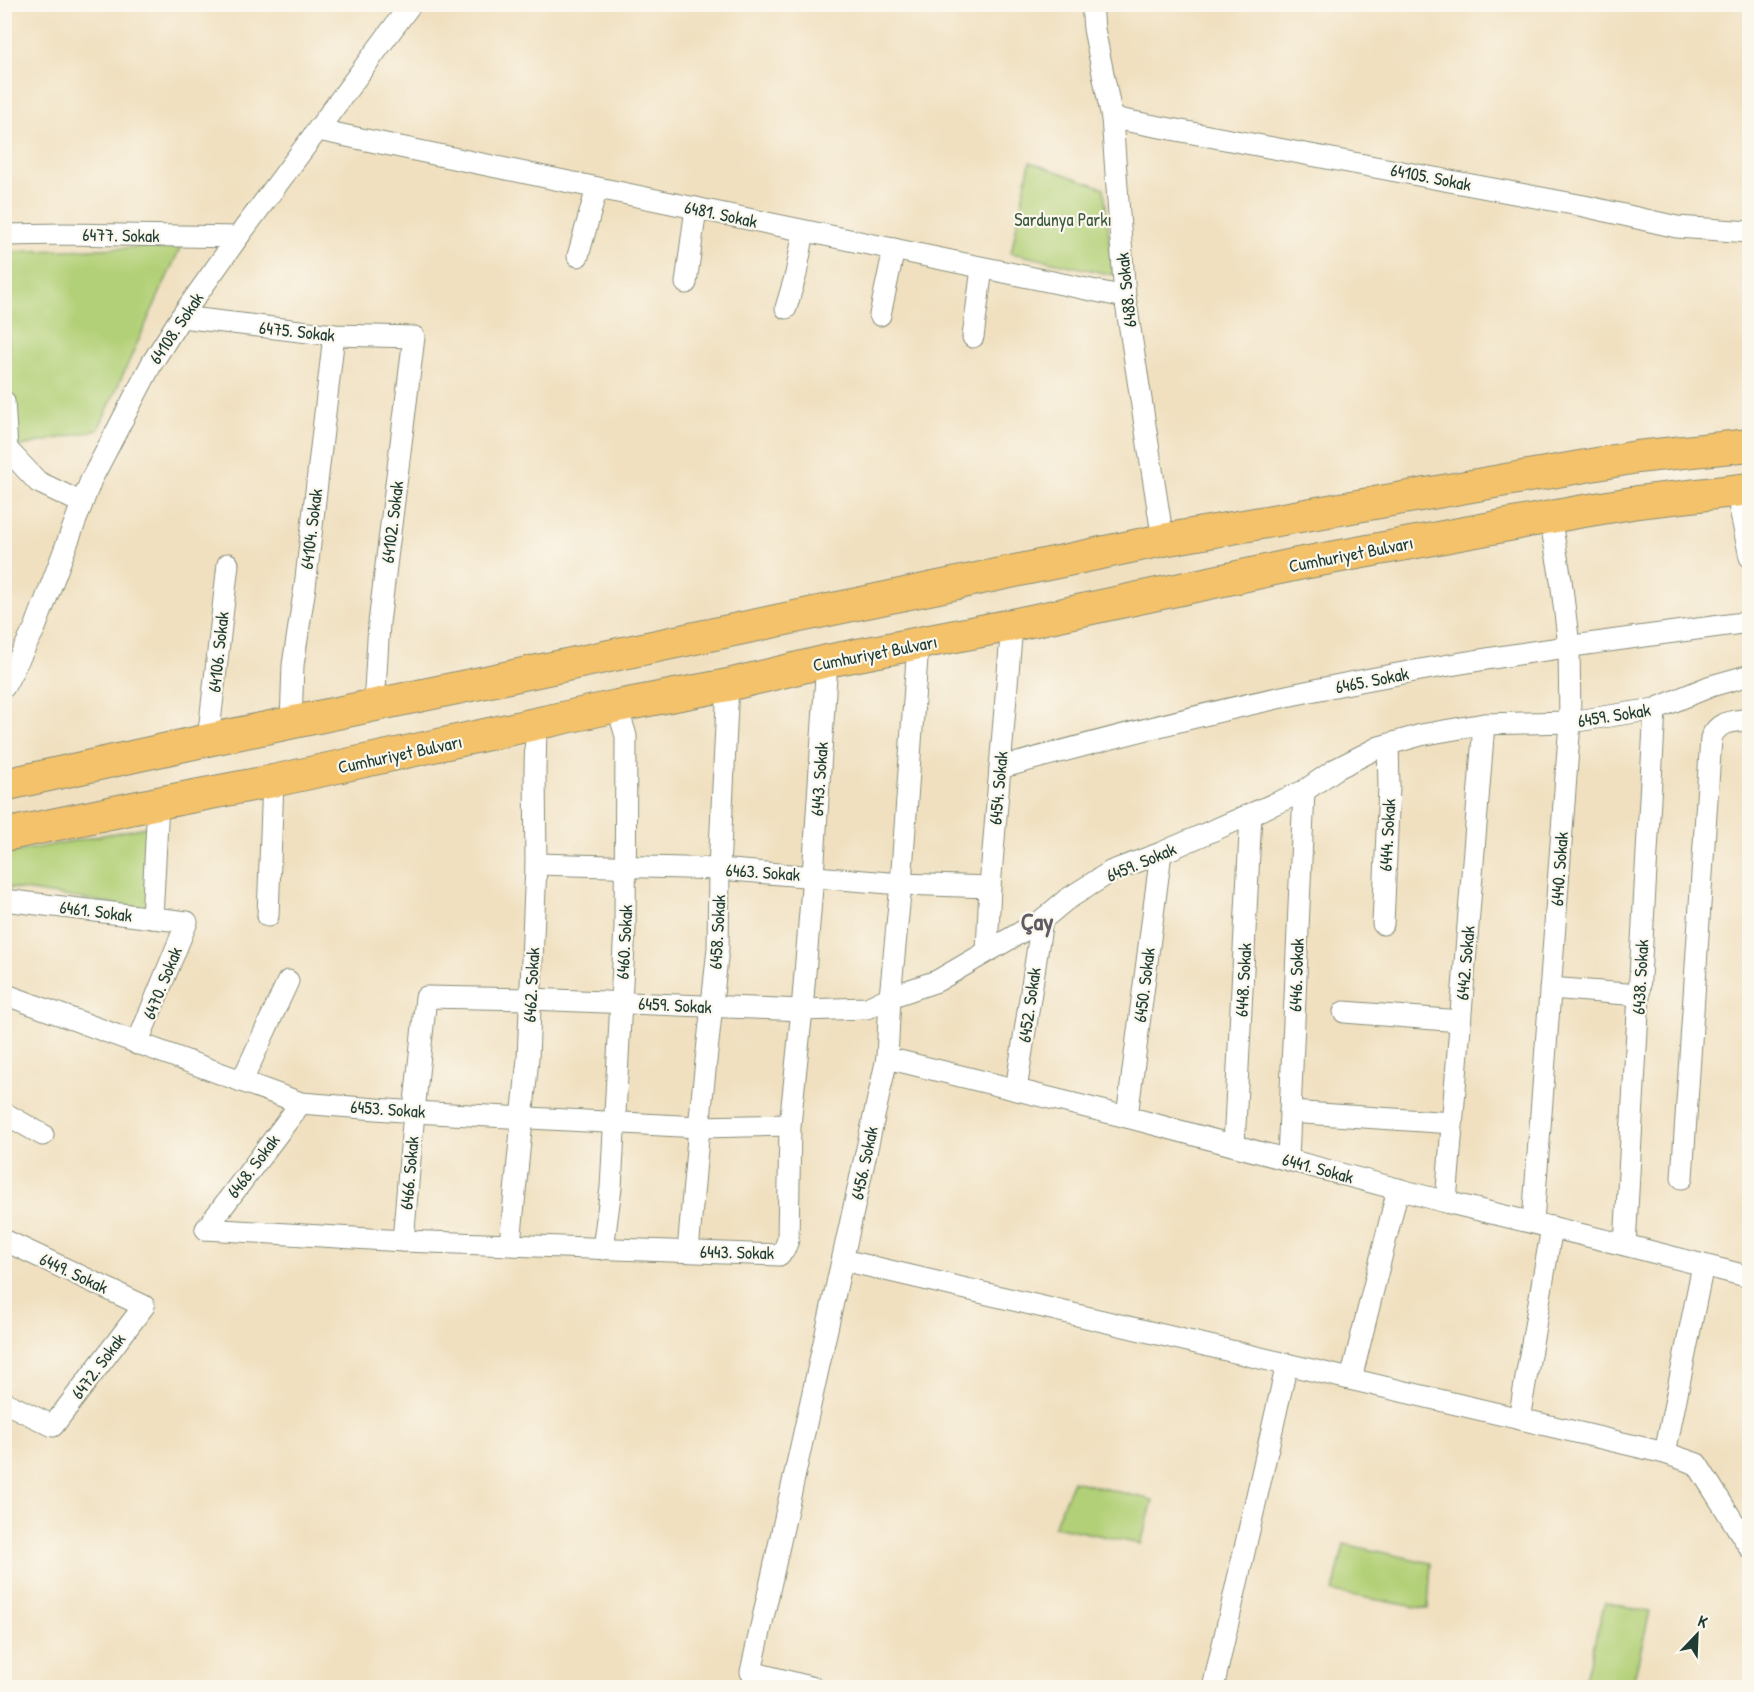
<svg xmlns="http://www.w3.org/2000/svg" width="1754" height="1692" font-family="'Patrick Hand',sans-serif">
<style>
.green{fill:#b2d077;stroke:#688656;stroke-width:1.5}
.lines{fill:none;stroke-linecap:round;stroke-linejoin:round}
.minor-casing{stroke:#888e7a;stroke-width:23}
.highway-casing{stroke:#888e7a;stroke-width:34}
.minor{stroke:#fff;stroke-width:21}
.highway{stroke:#f3c26a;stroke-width:32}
.labels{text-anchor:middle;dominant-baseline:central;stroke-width:4.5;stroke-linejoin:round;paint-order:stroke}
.street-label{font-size:18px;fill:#1f3d34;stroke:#fbf7ec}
.park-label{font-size:18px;fill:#3c5a41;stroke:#fbf7ec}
.district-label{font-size:24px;font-weight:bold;fill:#5f5b64;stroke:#fbf7ec}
</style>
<rect width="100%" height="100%" fill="#fbf7ec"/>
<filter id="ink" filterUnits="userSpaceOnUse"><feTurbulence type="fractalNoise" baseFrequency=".0167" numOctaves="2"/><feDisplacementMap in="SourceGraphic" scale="12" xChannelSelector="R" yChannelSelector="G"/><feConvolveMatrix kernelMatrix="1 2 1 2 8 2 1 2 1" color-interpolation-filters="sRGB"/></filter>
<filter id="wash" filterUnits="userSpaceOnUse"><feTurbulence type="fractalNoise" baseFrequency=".008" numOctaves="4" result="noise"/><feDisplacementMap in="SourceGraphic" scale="24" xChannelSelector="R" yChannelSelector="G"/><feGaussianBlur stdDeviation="1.35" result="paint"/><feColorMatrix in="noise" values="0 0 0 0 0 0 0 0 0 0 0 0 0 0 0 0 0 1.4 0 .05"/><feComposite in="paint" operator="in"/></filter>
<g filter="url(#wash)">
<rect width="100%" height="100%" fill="#f0e0c0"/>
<g class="green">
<path d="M 1030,162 L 1104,188 L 1113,275 L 1011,253 Z"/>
<path d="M 181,246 L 98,430 L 12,448 L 6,252 Z"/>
<path d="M 152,826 L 148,909 L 5,887 L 4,854 Z"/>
<path d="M 1073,1481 L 1153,1500 L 1141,1544 L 1054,1526 Z"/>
<path d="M 1344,1544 L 1431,1563 L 1428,1609 L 1333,1592 Z"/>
<path d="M 1605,1602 L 1650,1612 L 1632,1687 L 1608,1687 L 1584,1682 Z"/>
</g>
</g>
<g filter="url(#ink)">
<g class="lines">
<defs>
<g id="minor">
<path d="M 1092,4 L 1094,29 L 1112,118 L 1125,297 L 1163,540"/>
<path d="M 1112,118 L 1584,206 L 1677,227 L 1750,232"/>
<path d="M 318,130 L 1125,297"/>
<path d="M 4,235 L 65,234 L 238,237"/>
<path d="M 578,256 L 597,188"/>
<path d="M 686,283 L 696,208"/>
<path d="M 786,308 L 796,274 L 804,231"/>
<path d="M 880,315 L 894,249"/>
<path d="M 181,317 L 334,335 L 414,337 L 379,623 L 374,706"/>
<path d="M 973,337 L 982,268"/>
<path d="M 4,401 L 7,449 L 38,482 L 82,503"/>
<path d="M 1736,490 L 1750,557"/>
<path d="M 4,687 L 35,628 L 91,480 L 152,363 L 181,317 L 238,237 L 411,4"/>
<path d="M 291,723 L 293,665 L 305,587 L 334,335"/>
<path d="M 208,740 L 228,564"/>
<path d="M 1000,768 C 1098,741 1196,715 1296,694 C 1445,662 1598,642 1750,622"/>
<path d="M 536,864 L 719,869 L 901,884 L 990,887"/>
<path d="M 4,900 L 187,922 L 137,1044"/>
<path d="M 268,916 L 273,781"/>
<path d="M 152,918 L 158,803"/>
<path d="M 1383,924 L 1389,786 L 1388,745"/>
<path d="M 987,951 L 990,887 L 1012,625"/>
<path d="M 1550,988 L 1639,995"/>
<path d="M 4,994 L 301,1103 L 414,1112 L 699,1127 L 790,1125"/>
<path d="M 1344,1012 L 1460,1021"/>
<path d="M 887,1058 L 1127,1117 L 1446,1202 L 1625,1245 L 1750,1277"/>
<path d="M 242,1081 L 288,981"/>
<path d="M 1016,1090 L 1042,920"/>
<path d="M 1290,1112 L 1452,1123"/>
<path d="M 4,1113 L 43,1135"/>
<path d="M 1127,1117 L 1161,853"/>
<path d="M 1234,1145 L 1251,814"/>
<path d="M 1288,1159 L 1304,791"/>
<path d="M 1682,1178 L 1711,738 C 1719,720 1732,722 1750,719"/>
<path d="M 1446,1202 L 1484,724"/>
<path d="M 1533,1222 L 1570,722 L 1569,646 L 1561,580 L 1550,517"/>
<path d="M 206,1229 L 403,1241 L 779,1255 L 784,1250 L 788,1240 L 790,1125 L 802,1010 L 813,875 L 827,661"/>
<path d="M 206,1229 L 301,1103"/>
<path d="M 4,1240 L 144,1306 L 53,1426 L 4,1402"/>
<path d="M 403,1241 L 414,1112 L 426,997 L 530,999 L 802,1010 L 867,1008 L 890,997 L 937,981 L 1042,920 L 1066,900 L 1112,871 L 1161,853 L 1304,791 L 1336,769 L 1379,747 L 1421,735 L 1484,724 L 1570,722 L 1655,709 L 1711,686 L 1750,675"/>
<path d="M 510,1244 L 528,1058 L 536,864 L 535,772 L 536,725"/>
<path d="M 1625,1245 L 1655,709"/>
<path d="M 603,1249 L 611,1188 L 625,927 L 626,736 L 617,706"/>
<path d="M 688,1251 L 699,1127 L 718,948 L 719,869 L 728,685"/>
<path d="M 843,1260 L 1665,1453 L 1697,1464 L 1750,1548"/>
<path d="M 1351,1379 L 1398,1189"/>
<path d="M 1519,1419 L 1552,1227"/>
<path d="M 1665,1453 L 1703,1265"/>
<path d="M 814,1688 L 751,1672 L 887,1058 L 890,997 L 901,884 L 918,644"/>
<path d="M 1213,1688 L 1287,1364"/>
</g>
<g id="highway">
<path d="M 4,785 L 208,740 L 1163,540 L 1637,457 L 1750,445"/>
<path d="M 4,835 L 158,803 L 273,781 L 617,706 L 728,685 L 827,661 L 1012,625 L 1298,564 L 1578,512 L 1638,502 L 1750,489"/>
</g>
</defs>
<use href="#minor" class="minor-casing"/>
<use href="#highway" class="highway-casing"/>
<use href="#minor" class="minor"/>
<use href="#highway" class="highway"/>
</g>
</g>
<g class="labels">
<g class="street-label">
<text transform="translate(1431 177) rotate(11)">64105. Sokak</text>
<text transform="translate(721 214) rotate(12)">6481. Sokak</text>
<text transform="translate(121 235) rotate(1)">6477. Sokak</text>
<text transform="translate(1126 290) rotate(-96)">6488. Sokak</text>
<text transform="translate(176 328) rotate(-56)">64108. Sokak</text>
<text transform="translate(297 331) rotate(6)">6475. Sokak</text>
<text transform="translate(392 522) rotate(-83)">64102. Sokak</text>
<text transform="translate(311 529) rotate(-83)">64104. Sokak</text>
<text transform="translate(1351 554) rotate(-11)">Cumhuriyet Bulvarı</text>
<text transform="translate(218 652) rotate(-84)">64106. Sokak</text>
<text transform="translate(875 653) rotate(-11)">Cumhuriyet Bulvarı</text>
<text transform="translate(1372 680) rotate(-11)">6465. Sokak</text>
<text transform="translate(1614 715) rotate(-9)">6459. Sokak</text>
<text transform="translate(400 754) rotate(-12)">Cumhuriyet Bulvarı</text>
<text transform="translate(819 779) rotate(-86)">6443. Sokak</text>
<text transform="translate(998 788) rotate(-85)">6454. Sokak</text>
<text transform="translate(1387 835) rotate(-87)">6444. Sokak</text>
<text transform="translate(1141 862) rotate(-23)">6459. Sokak</text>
<text transform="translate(1559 869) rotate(-86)">6440. Sokak</text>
<text transform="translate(763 872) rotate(4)">6463. Sokak</text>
<text transform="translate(96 911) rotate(7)">6461. Sokak</text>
<text transform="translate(717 932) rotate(-87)">6458. Sokak</text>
<text transform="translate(624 942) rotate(-87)">6460. Sokak</text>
<text transform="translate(1465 963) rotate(-85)">6442. Sokak</text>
<text transform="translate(1296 975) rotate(-88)">6446. Sokak</text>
<text transform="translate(1640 977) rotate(-87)">6438. Sokak</text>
<text transform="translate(1243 980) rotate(-87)">6448. Sokak</text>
<text transform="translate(162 983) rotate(-68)">6470. Sokak</text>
<text transform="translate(531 985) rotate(-87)">6462. Sokak</text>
<text transform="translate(1144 985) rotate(-83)">6450. Sokak</text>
<text transform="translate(675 1005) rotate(3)">6459. Sokak</text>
<text transform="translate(1029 1005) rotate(-82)">6452. Sokak</text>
<text transform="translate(388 1109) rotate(4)">6453. Sokak</text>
<text transform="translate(864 1163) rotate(-78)">6456. Sokak</text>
<text transform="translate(253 1166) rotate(-53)">6468. Sokak</text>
<text transform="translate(1318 1168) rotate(15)">6441. Sokak</text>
<text transform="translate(409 1173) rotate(-85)">6466. Sokak</text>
<text transform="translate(737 1252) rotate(1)">6443. Sokak</text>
<text transform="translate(74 1273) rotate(25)">6449. Sokak</text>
<text transform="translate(98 1366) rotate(-53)">6472. Sokak</text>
</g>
<g class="park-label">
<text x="1063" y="219">Sardunya Parkı</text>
</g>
<g class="district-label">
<text x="1037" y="921">Çay</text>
</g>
</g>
<rect width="1754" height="1692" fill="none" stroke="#fbf7ec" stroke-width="24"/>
<g transform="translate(1697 1635) rotate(23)" stroke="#fbf7ec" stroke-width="4.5" paint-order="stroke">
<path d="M0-4.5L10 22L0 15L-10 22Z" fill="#1f3d34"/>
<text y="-9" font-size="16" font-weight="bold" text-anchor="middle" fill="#1f3d34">K</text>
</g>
</svg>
